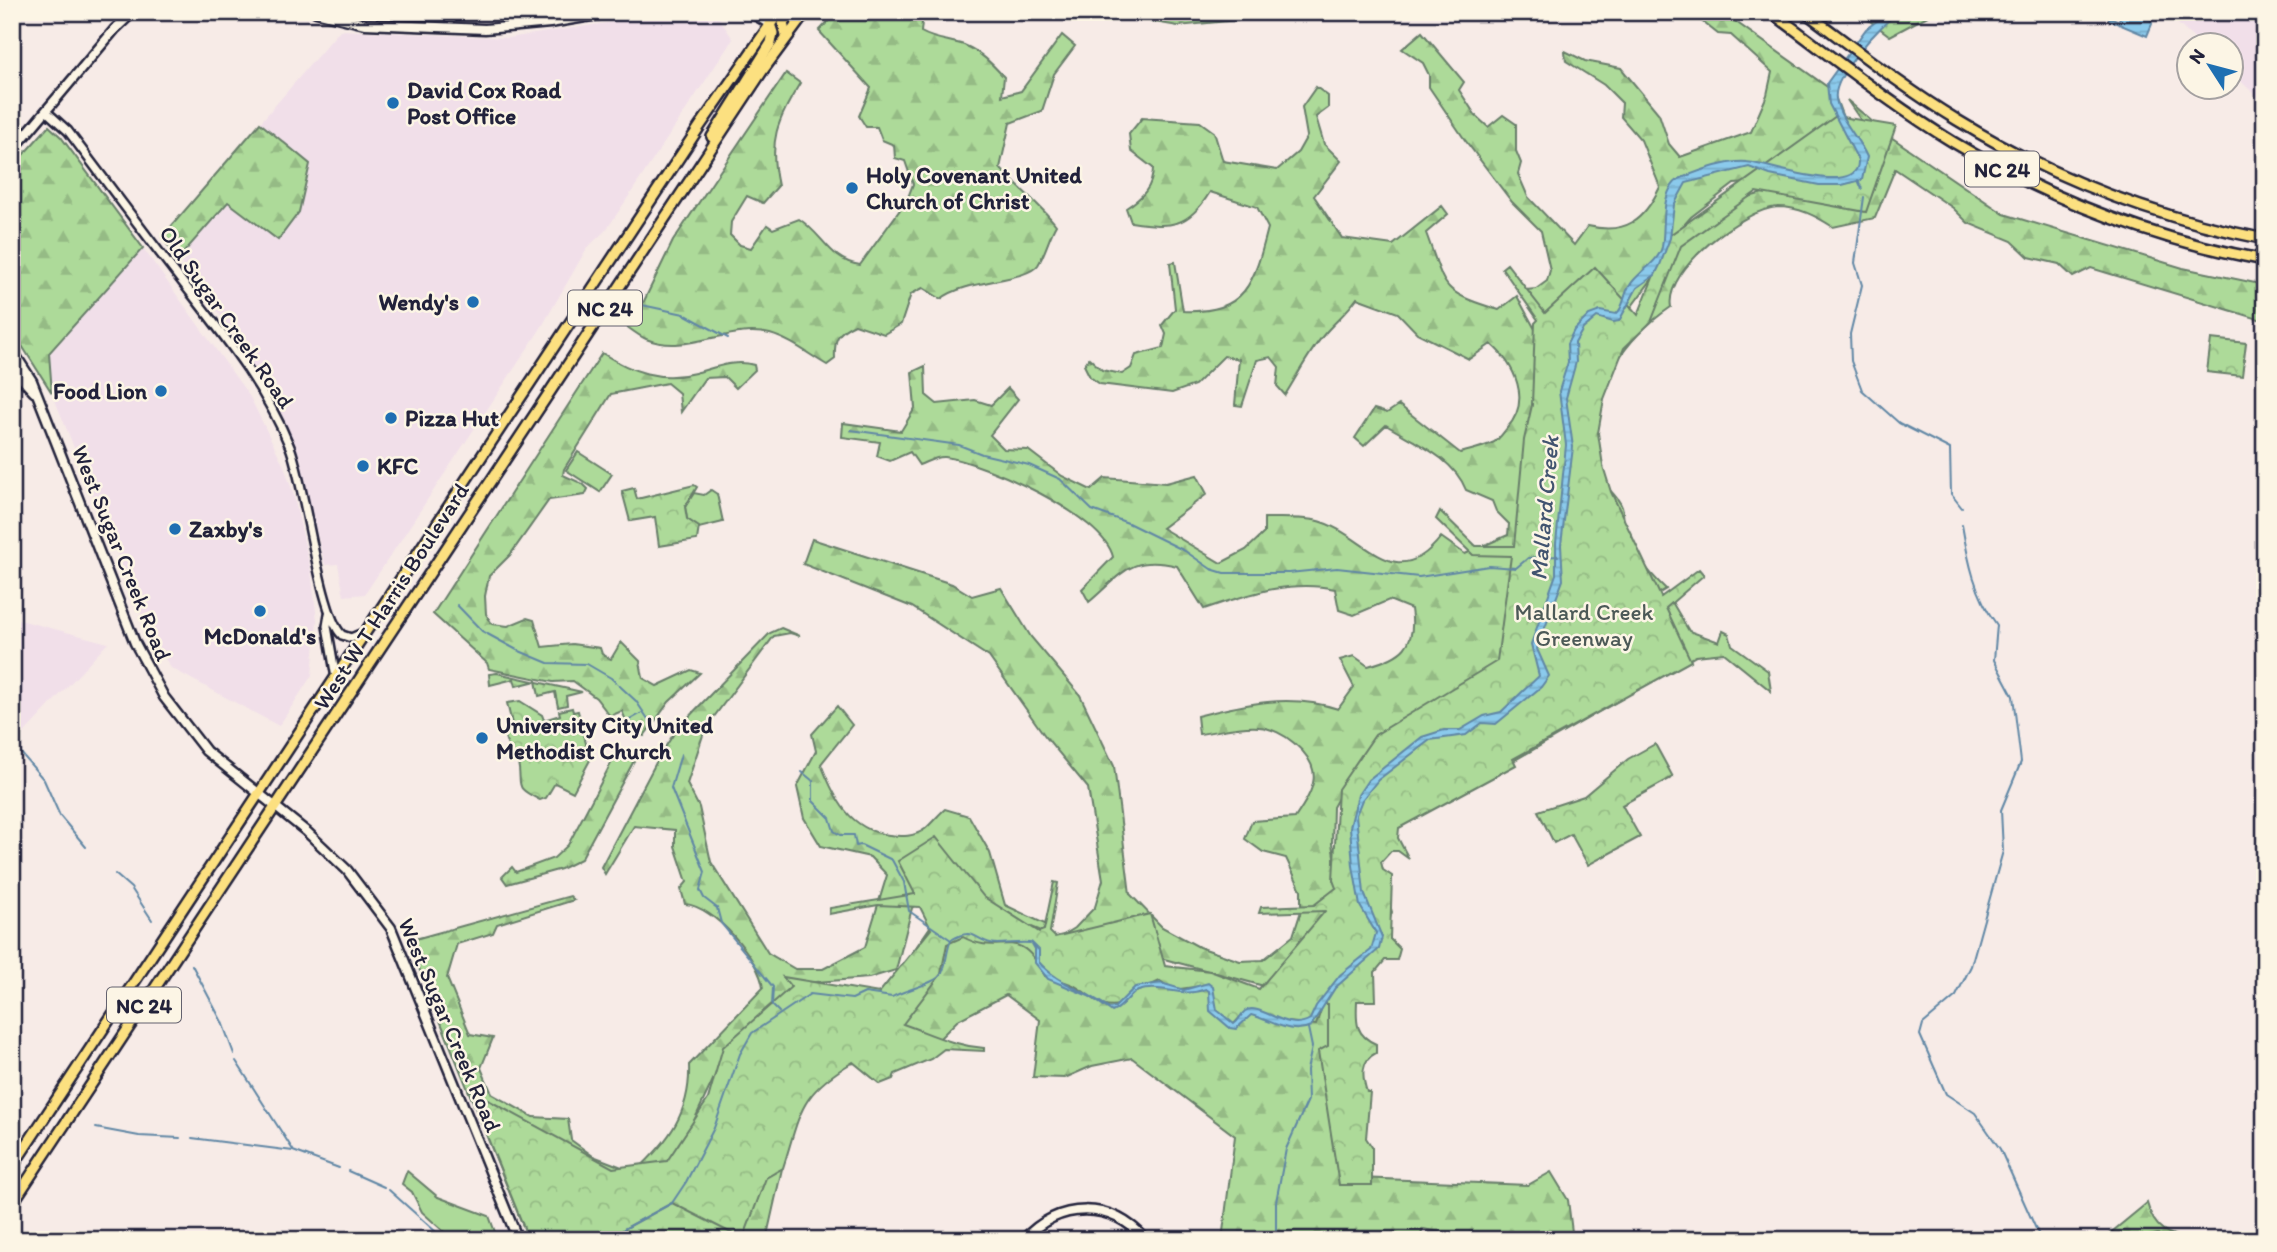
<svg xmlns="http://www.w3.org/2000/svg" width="2277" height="1252" font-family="Itim,sans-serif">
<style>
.built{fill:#f1dfe9}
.grass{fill:#adda99;stroke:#687e6a;stroke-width:2}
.forest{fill:url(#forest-firs);stroke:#687e6a;stroke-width:2}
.park{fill:url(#park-crowns);stroke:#687e6a;stroke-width:2}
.water{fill:url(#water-rules);stroke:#6187a5;stroke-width:2}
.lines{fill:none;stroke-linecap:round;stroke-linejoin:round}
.stream{stroke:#6187a5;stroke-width:2}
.tertiary-casing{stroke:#22223b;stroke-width:12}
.secondary-casing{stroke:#22223b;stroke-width:13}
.primary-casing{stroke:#22223b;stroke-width:14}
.tertiary{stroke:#fcf5e5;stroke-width:7}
.secondary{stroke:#fcf5e5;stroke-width:8}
.primary{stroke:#fce080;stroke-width:9}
.poi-dot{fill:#1f6fb2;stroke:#fcf5e5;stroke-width:2.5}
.labels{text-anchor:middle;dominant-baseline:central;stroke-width:5;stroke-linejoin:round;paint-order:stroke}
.shield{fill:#fcf5e5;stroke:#63616e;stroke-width:2}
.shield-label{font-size:21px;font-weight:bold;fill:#22223b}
.poi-label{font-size:23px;font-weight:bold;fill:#22223b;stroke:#fcf5e5;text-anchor:start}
.street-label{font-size:23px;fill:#22223b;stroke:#fcf5e5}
.park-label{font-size:23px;fill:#4c5957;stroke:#fcf5e5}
.water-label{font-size:24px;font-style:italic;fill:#425470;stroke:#fcf5e5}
</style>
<defs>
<pattern id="forest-firs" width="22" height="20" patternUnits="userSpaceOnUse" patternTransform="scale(1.75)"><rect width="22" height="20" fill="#adda99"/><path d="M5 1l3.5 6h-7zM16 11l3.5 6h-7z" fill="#95bb85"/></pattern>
<pattern id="park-crowns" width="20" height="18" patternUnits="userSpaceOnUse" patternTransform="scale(1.75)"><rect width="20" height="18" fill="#adda99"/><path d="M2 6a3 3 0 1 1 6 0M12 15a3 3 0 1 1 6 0" fill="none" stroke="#95bb85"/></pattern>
<pattern id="water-rules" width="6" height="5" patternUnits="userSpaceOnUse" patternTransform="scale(1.75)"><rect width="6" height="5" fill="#8bcaec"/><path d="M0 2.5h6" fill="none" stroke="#78adcb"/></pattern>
</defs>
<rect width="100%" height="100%" fill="#f7ebe7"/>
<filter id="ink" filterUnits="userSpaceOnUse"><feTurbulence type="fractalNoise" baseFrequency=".0143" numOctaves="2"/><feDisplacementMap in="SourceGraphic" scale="14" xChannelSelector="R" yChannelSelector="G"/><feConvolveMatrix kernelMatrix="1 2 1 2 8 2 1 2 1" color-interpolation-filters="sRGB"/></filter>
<g filter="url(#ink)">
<g class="built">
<path d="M 2165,12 L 2265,12 L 2265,104 L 2232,73 L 2232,46 L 2201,45 Z"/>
<path d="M 666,14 L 719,18 L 733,39 L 607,229 L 587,248 L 541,328 L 365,594 L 344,596 L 338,564 L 325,565 L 299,464 L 302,462 L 274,398 L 220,315 L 178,259 L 228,202 L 277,240 L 310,164 L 260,123 L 340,30 L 508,38 Z"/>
<path d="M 143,248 L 250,397 L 284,466 L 293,493 L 311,571 L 317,620 L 312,675 L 279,726 L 171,668 L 149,633 L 52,393 L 49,353 Z"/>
<path d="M 12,618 L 108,643 L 12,746 Z"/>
</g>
<g class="grass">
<path d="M 578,452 L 612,474 L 600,492 L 566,470 Z"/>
<path d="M 711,490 L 717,494 L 723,522 L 699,528 L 687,519 L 685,507 L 694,493 L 704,495 Z"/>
<path d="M 407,1171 L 438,1197 L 489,1216 L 498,1240 L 453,1240 L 422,1212 L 412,1192 L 402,1184 Z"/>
</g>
<g class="forest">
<path d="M 837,12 L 923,12 L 921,32 C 935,40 949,40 964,45 C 981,52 992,64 1004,77 L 1002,96 L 1021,91 L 1062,35 L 1075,46 L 1054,74 L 1042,111 L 1010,123 L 1000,168 C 1018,188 1039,203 1056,225 C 1049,237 1045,254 1038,265 C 1026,282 966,279 941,299 L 923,288 L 911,294 L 901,324 L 884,334 L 855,324 C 837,332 834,339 835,359 L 827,365 C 808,354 791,340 770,334 C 728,324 687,356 646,339 C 637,335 628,327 619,321 L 644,301 L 673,241 L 786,73 L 800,83 C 777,122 768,140 778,186 L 763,203 L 747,196 L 731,222 L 730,235 L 740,245 L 751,248 L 767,225 L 773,229 L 799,219 C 823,234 830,261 860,265 L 907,200 L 913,184 L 905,161 L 895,158 L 894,145 L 882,140 L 877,127 L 866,127 L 859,116 L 871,88 L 819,31 Z"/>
<path d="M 1139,12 L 1381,12 L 1382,15 L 1287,15 L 1178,26 L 1149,21 Z"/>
<path d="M 1690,12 L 1722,12 L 1833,91 L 1845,123 L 1766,182 L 1734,184 L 1691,217 L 1667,244 L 1661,267 L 1597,353 L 1549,328 L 1525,290 L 1536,289 L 1547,281 L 1550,270 L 1541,231 L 1512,202 L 1465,140 L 1429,87 L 1429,75 L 1423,63 L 1402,49 L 1422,32 L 1464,82 L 1459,90 L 1476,116 L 1488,127 L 1503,115 L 1516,124 L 1516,151 L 1521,163 L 1518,174 L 1528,197 L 1574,245 L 1588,226 C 1626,235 1644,220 1660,187 L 1641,140 L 1621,117 L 1622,103 L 1604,85 L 1566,61 L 1565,51 L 1585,61 L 1621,68 L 1659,114 L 1669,144 L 1680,157 L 1751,132 L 1767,95 L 1772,72 L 1731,35 L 1718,34 Z"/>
<path d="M 1316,87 L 1328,96 L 1328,108 L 1316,117 L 1324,144 L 1341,161 L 1314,196 L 1342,238 L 1393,245 L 1442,206 L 1448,214 L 1426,233 C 1447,289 1438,291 1499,310 L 1517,296 L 1536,331 L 1538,376 L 1506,664 L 1357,763 L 1333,807 L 1332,843 L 1343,917 L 1286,992 L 1142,953 L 1057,939 L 1075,928 L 1095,907 L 1103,880 L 1088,788 L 1045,736 L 989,657 L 912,607 L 803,564 L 812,539 L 952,584 L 972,596 L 1001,588 L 1031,637 L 1080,695 L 1114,766 L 1130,894 L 1162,927 L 1199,947 L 1240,961 L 1263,960 L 1293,936 L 1301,911 L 1301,890 L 1286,858 L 1263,852 L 1245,839 L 1252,821 L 1295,818 C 1315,788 1325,769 1294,743 C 1285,735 1271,728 1259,727 C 1241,725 1217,732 1199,734 L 1197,716 C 1245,704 1289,693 1338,709 L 1354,687 L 1340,660 L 1354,656 L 1368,666 C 1402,657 1417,646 1411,609 L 1389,600 L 1354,615 L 1339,610 L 1335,589 C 1290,579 1247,595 1204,609 L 1177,566 C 1130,555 1123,573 1089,602 L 1082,589 L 1113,557 C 1104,516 984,462 945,457 C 937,456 927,462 919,465 L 910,452 L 890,461 L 877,456 L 880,442 L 842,437 L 843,423 L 901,431 L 915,408 L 912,372 L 925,366 L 926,395 L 937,404 L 975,400 L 991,405 L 1008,388 L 1018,399 L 990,435 L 1004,449 L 1028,450 L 1062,476 L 1091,490 L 1105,478 L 1166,483 L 1197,475 L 1207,494 L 1162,528 L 1221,563 L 1246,550 L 1264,533 L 1264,518 C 1280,518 1298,517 1314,520 C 1365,531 1393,598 1441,537 L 1465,554 L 1508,535 L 1509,524 L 1496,511 L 1492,501 L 1466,490 C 1453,457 1415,443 1386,425 L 1364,446 L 1355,438 L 1374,409 L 1387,413 L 1399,405 L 1460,453 C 1470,450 1482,448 1492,443 C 1498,441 1503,433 1507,428 C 1532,401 1515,365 1491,344 L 1469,359 L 1417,333 L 1398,313 L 1357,298 C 1348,311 1338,319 1328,330 C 1311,348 1299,373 1285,395 L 1277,386 L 1279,367 L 1271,357 L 1257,360 L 1242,406 L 1235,405 L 1239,359 L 1224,356 L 1195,385 L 1172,393 L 1100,384 L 1090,377 L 1084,365 L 1089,358 L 1102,370 L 1122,374 L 1131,368 L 1136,355 L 1163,348 L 1166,334 L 1162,325 L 1175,309 L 1170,263 L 1175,262 L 1183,311 C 1246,314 1254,283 1268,228 L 1257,207 L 1210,192 C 1188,228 1171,228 1131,222 L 1126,208 C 1142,198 1153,187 1153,168 L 1131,151 L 1129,134 L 1142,118 L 1200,122 L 1214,132 L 1223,161 L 1277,170 L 1298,152 L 1307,136 L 1302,107 Z"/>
<path d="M 1847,100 L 1888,135 L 2004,214 L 2183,268 L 2265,285 L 2265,321 L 2091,268 L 2073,277 L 2059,264 L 2029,257 L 2012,241 L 1968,223 L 1953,208 L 1895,169 L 1875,218 L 1833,227 C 1816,216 1799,207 1778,207 C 1743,209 1664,270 1671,307 C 1624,339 1592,387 1594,445 C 1595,455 1595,468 1600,477 C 1605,488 1617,494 1622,507 C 1624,514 1623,521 1625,528 C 1632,553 1648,572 1666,589 L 1656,595 L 1628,575 L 1608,535 L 1590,476 L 1582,428 L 1591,388 L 1600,363 L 1630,330 L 1680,244 L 1701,224 L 1738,200 L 1763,193 L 1830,202 L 1873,192 L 1881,150 Z"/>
<path d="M 260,123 L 310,164 L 299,212 L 278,240 L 228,202 L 178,259 L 162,237 Z"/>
<path d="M 49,126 L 61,137 L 143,248 L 49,353 L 52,393 L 12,330 L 12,167 Z"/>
<path d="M 602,353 C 632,372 660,382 695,373 C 714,368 735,359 754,365 L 755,370 L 736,388 L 725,377 L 705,378 L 681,412 L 679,393 L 667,383 L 611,394 L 564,469 L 563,475 L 583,484 L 588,489 L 585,495 L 549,500 L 510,555 L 489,576 L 485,596 L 486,614 L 492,624 L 508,626 L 527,618 L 534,620 L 542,647 L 572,644 L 600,648 L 602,654 L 611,659 L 621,642 L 640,661 L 643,678 L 657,686 L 691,670 L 700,673 L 669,702 L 644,736 L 630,730 L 622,711 L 610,716 L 596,698 L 573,681 L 553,682 L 489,669 L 487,663 L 433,614 Z"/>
<path d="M 1605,582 L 1672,602 L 1689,631 L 1719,642 L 1723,631 L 1729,634 L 1732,645 L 1768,671 L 1771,691 L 1724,653 L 1696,656 L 1390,832 L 1378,863 L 1392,912 L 1372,979 L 1345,1016 L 1359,1178 L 1528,1185 L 1551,1172 L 1568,1200 L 1573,1240 L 1479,1240 L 1423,1229 L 1419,1240 L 1222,1240 L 1235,1136 L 1132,1058 L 1092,1066 L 1065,1078 L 1033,1077 L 1040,1020 L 1006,995 L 958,1020 L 927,1051 L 843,1065 L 811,1091 L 792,1124 L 766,1240 L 546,1240 L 656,1207 L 861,1000 L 905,981 L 917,946 L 937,917 L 1204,984 L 1300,1015 L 1349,965 L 1346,836 Z"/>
<path d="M 781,628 L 800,636 L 790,633 L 774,636 L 705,729 L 687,784 L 699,807 L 711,862 L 768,953 L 795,969 L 823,969 L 865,947 L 887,875 L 870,857 L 821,846 L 804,818 L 797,787 L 816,751 L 812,734 L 837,706 L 852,725 L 821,764 C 834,797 849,830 889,835 C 902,837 914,837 925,829 C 932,823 938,815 945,809 L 969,816 L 990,853 L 1005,905 L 1045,924 L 1044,932 L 935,888 L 912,908 L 896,970 L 869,978 L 803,983 L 719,1067 L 672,1168 L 566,1222 L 527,1236 L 408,941 L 570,896 L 574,900 L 497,924 L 493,933 L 457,944 L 447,978 L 470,1034 L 493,1038 L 481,1068 L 492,1094 L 533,1117 L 568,1119 L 571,1140 L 593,1156 L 635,1172 C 669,1141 691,1112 689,1065 L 763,988 C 760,959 714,906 685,904 L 681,889 L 687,882 L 675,846 L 675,830 L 634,826 L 605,874 L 601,867 L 660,755 L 677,729 L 770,633 Z"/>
<path d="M 623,750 L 632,752 L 636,757 L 581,859 L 561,869 L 507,884 L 502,877 L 512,867 L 516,872 L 554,858 L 568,845 L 616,754 Z"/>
<path d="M 2147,1203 C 2154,1230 2168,1236 2195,1240 L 2166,1240 L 2158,1234 L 2126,1240 L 2102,1240 Z"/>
</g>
<g class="park">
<path d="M 1858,12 L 1935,12 L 1890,36 Z"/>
<path d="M 1836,116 L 1896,126 L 1866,212 L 1756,192 L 1681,246 L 1651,322 L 1624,348 L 1604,399 L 1598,433 L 1603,466 L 1611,492 L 1661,597 L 1699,569 L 1704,575 L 1666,608 L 1691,661 L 1513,759 L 1516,765 L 1399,828 L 1398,838 L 1409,859 L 1398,851 L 1391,851 L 1381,862 L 1383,870 L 1392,876 L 1390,939 L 1400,949 L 1397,960 L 1385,960 L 1375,972 L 1376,1001 L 1357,1001 C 1356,1022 1355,1035 1376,1044 L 1376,1053 C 1360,1061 1362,1077 1367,1092 L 1370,1092 L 1366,1138 L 1372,1147 L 1372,1185 L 1339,1185 L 1318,1051 L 1328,1046 L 1328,1004 L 1323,1004 L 1316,1025 L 1270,1020 L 1259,1012 L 1244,1013 L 1233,1025 L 1215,1012 L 1207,985 L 1173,990 L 1160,981 L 1127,996 L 1123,1004 C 1100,1011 1092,995 1073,985 C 1064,981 1054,979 1045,976 C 1017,921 1002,959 963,937 L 947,944 L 941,974 L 903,1024 C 934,1035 952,1045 984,1048 L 984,1051 L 944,1049 L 931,1059 L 895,1074 L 893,1079 L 880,1084 L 853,1062 C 799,1094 801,1111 783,1168 L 766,1178 L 743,1239 L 672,1203 L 624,1229 L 614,1240 L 529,1240 L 468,1089 L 613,1168 L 667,1161 L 708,1099 L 723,1047 L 791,987 L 783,977 L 879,993 L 931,929 L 920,907 L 878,905 L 829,914 L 830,908 L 915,894 L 898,861 L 936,837 L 984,897 L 1039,932 L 1044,930 L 1054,882 L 1058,883 L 1050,932 L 1055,937 L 1150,914 L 1165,966 L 1210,971 L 1259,989 L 1325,911 L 1259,913 L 1261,907 L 1314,905 L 1336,888 L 1333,880 L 1338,789 L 1375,735 L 1497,661 L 1511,556 L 1473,555 L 1436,519 L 1440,511 L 1476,546 L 1514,546 L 1524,440 L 1532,405 L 1535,323 L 1538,320 L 1502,268 L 1507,264 L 1545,313 L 1595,267 L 1638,315 L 1670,235 Z"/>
<path d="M 2211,339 L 2246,343 L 2242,376 L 2207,372 Z"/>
<path d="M 694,485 L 697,487 L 685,507 L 687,519 L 699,527 L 697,540 L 659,546 L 655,517 L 630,521 L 622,491 L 634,488 L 637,499 Z"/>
<path d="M 497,673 L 582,692 L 566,696 L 567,705 L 558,707 L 555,692 L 539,696 L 536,681 L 516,686 L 514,679 L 490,685 L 489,674 Z"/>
<path d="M 520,701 L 542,715 L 544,720 L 560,715 L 559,711 L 572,708 L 573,712 L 578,711 L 590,760 L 573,792 L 555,783 L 546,798 L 540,800 C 512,786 523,787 518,762 L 511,756 L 504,734 L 514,732 L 507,703 Z"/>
<path d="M 1655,744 L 1673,777 L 1622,805 L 1640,837 L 1588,865 L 1571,834 L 1554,843 L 1538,811 L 1584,796 L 1628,759 Z"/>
</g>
<g class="water">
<path d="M 1889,12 L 1899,12 C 1881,24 1832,77 1836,99 C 1840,121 1859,138 1867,157 L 1862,180 L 1842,185 L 1819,185 L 1770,175 L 1749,167 L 1686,183 L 1674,205 L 1670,238 L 1660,265 L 1655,275 L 1637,288 L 1619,321 L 1613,322 L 1597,317 L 1583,329 L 1575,343 L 1576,362 L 1566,398 L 1573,447 L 1561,545 L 1563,580 L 1537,649 L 1549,676 L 1541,687 L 1496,724 L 1482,723 L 1466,735 L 1430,740 L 1378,780 L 1362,800 L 1356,815 L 1364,893 L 1382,937 L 1379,949 L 1335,988 L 1311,1026 C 1290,1036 1271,1020 1251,1015 L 1236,1029 L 1230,1028 L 1210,1011 L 1209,991 L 1206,989 C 1180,999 1162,983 1138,991 C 1128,995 1123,1008 1112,1012 L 1091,997 L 1048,979 L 1035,963 L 1035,949 L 1031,942 L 1039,950 L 1039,962 C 1056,983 1087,991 1109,1008 L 1115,1007 L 1135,987 L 1161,983 L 1184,990 L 1208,983 L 1213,987 L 1217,1010 L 1234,1024 C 1239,1021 1240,1015 1245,1011 C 1260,1001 1287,1034 1310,1019 L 1316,1006 L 1340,975 L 1371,950 L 1376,933 L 1360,906 L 1353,866 L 1350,827 L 1358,795 L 1368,780 L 1422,737 L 1444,730 L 1460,730 L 1484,716 L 1501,712 L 1539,676 L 1531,644 L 1556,574 L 1556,543 L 1566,445 L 1559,391 L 1568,362 L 1567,344 L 1574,330 L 1589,315 L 1600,311 L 1616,314 C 1625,307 1623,294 1630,285 C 1638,272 1658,263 1662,247 C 1666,227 1659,192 1679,179 C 1698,171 1727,160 1747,162 C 1766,163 1861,199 1858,160 L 1829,104 L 1827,83 L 1866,29 Z"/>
<path d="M 2121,12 L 2150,12 L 2152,24 L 2147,36 L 2109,20 L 2110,17 L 2119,21 Z"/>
</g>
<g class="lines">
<g class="stream">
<path d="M 1858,180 L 1862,189"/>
<path d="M 1864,197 L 1855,263 L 1862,285 L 1850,334 L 1851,361 L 1862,390 L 1899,423 L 1950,449 L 1951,494 L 1962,508"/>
<path d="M 642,305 L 684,314 L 728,338"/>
<path d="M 851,430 L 959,445 L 982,454 L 1029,465 L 1060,479 L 1092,510 L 1128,523 L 1185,551 L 1211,569 L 1224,573 L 1289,573 L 1337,568 L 1419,577 L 1489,566 L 1516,568 L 1528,558 L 1558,556"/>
<path d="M 1962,525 C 1968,560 1975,596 1997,625 L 1994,660 L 2013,696 L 2021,762 L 2001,810 L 2003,851 L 1971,966 L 1956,996 L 1923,1024 L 1920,1035 L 1946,1094 L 1975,1113 L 2000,1149 L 2041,1240"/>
<path d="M 457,605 L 482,631 L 517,650 L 548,663 L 587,664 L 611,678 L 636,701 L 652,725"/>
<path d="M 619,726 L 642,713"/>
<path d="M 20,752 L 44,780 L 60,816 L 86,847"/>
<path d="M 681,754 L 671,788 L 705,872 L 700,890 L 704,898 L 717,908 L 721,923 L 773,987 L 772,1005 L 779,1012"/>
<path d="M 802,772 L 813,781 L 813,801 L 830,818 L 834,831 L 840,835 L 854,835 L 856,846 L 861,845 L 892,860 L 904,882 L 909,911 L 951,940"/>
<path d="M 115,874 L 131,888 L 152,920"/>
<path d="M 192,965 L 222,1022 L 234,1054"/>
<path d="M 236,1061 L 293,1150"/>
<path d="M 96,1128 L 139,1136 L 180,1138"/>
<path d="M 192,1138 L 293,1151 L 339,1168"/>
<path d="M 348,1171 L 384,1187"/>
<path d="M 389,1190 L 445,1240"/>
<path d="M 613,1240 L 624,1229 L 672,1203 L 686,1182 L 714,1128 L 740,1054 L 752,1033 L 810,994 L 852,999 L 865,993 L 892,997 C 904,990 938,983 942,973 C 947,963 946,951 951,940 C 976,925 975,943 997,944 C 1008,944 1019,942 1030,943"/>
<path d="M 1276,1240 L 1276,1202 L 1286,1149 L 1308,1100 L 1307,1070 L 1312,1047 L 1308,1028"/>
</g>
<defs>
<g id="tertiary">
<path d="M 47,112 L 68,131 C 105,180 142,230 180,279 C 221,332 265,385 290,447 C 305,484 320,616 342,635 L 351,638 L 365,632"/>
<path d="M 329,614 L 327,626 L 336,678"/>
</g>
<g id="secondary">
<path d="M 316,12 L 365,24 L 485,29 L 550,23 L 615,12"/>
<path d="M 750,12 L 770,24"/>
<path d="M 12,151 L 115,29 L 133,12"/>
<path d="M 12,350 L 32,381 L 135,643 L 164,697 L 206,751 L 307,832 L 347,870 L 391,928 L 518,1240"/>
<path d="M 12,368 L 34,392"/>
<path d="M 1023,1240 C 1059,1201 1111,1200 1146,1240"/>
</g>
<g id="primary">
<path d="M 1771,12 C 1831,56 1889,103 1953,142 C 2049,199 2155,240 2265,260"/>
<path d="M 1805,12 C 1855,49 1904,88 1957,120 C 2052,178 2156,218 2265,239"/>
<path d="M 786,36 L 783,23 L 790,12"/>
<path d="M 712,137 L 771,43 L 773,33 L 770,24"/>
<path d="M 12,1167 L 700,126 L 779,12"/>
<path d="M 12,1204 L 763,70 L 806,12"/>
</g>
</defs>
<use href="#tertiary" class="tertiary-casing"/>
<use href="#secondary" class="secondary-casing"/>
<use href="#primary" class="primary-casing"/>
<use href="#tertiary" class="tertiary"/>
<use href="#secondary" class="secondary"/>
<use href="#primary" class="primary"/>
</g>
</g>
<g class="poi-dot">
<circle cx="393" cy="103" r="7"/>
<circle cx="852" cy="188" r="7"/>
<circle cx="473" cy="302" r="7"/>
<circle cx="161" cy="391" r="7"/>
<circle cx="391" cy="418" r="7"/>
<circle cx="363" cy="466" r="7"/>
<circle cx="175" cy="529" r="7"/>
<circle cx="260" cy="611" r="7"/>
<circle cx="482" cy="738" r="7"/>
</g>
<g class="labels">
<g class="shield">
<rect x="1965" y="151.5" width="74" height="35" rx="5"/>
<rect x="568" y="290.5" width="74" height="35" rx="5"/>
<rect x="107" y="987.5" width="74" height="35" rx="5"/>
</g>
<g class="shield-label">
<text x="2002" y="169">NC 24</text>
<text x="605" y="308">NC 24</text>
<text x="144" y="1005">NC 24</text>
</g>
<g class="poi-label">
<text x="407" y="90">David Cox Road<tspan x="407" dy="26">Post Office</tspan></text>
<text x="866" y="175">Holy Covenant United<tspan x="866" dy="26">Church of Christ</tspan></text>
<text x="459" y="302" text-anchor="end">Wendy's</text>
<text x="147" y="391" text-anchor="end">Food Lion</text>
<text x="405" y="418">Pizza Hut</text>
<text x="377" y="466">KFC</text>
<text x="189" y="529">Zaxby's</text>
<text x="260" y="636" text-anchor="middle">McDonald's</text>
<text x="496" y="725">University City United<tspan x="496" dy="26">Methodist Church</tspan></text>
</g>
<g class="street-label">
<text transform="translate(227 317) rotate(55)">Old Sugar Creek Road</text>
<text transform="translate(122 553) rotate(68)">West Sugar Creek Road</text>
<text transform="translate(391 596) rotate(-57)">West W T Harris Boulevard</text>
<text transform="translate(450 1025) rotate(67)">West Sugar Creek Road</text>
</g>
<g class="park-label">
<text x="1584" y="612">Mallard Creek<tspan x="1584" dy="26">Greenway</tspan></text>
</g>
<g class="water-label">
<text transform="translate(1544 508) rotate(-85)">Mallard Creek</text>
</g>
</g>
<rect width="2277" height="1252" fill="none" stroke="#fcf5e5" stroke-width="42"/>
<rect x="21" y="21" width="2235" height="1210" fill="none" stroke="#22223b" stroke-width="2.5" filter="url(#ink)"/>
<g transform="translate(2210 66) rotate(306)"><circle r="33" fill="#fcf5e5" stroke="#a5a1a1" stroke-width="2"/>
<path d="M0-5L12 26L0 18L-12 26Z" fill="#1f6fb2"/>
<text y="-10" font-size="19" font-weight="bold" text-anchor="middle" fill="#22223b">N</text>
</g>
</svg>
